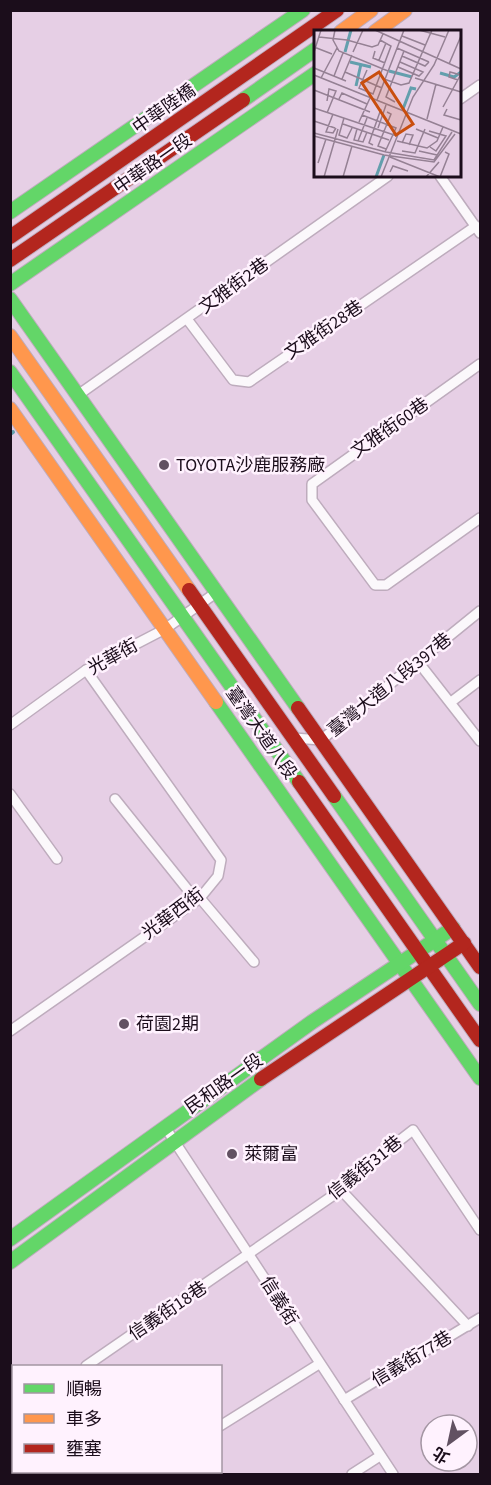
<svg xmlns="http://www.w3.org/2000/svg" width="491" height="1485" font-family="'Source Sans 3','Noto Sans TC',sans-serif">
<style>
.lines{fill:none;stroke-linecap:round;stroke-linejoin:round}
.stream{stroke:#639fad;stroke-width:4}
.street-casing{stroke:#beacbd;stroke-width:12}
.fast-casing{stroke:#beacbd;stroke-width:16}
.slow-casing{stroke:#beacbd;stroke-width:16}
.jam-casing{stroke:#beacbd;stroke-width:16}
.street{stroke:#fbf8fb;stroke-width:9}
.fast{stroke:#63d668;stroke-width:14}
.slow{stroke:#ff974d;stroke-width:14}
.jam{stroke:#b3261e;stroke-width:14}
.poi-dot{fill:#625162;stroke:#fff2fe;stroke-width:2}
.labels{text-anchor:middle;dominant-baseline:central;stroke-width:5;stroke-linejoin:round;paint-order:stroke}
.street-label{font-size:18px;fill:#1b0d1b;stroke:#fff2fe}
.poi-label{font-size:18px;fill:#1b0d1b;stroke:#fff2fe;text-anchor:start}
.inset-river{fill:none;stroke:#639fad;stroke-width:3}
.inset-road{fill:none;stroke:#958194;stroke-width:1.5}
.view{fill:#c94e0e;fill-opacity:0.15;stroke:#c94e0e;stroke-width:3}
.inset-edge{fill:none;stroke:#1b0d1b;stroke-width:3}
</style>
<rect width="100%" height="100%" fill="#e6cfe5"/>
<g class="lines">
<path class="stream" d="M 10,434 L 13,432"/>
<defs>
<g id="street">
<path d="M 460,99 L 480,85"/>
<path d="M 440,176 L 480,233"/>
<path d="M 187,319 L 233,380 L 249,382 L 476,226"/>
<path d="M 480,364 L 312,484 L 312,500 L 375,585 L 386,585 L 480,518"/>
<path d="M 78,395 L 388,176"/>
<path d="M 419,663 L 480,741"/>
<path d="M 451,702 L 480,680"/>
<path d="M 10,725 L 86,670 L 165,629 L 217,592"/>
<path d="M 294,738 L 321,740 L 480,611"/>
<path d="M 10,794 L 57,859"/>
<path d="M 115,799 L 196,900"/>
<path d="M 200,898 L 254,962"/>
<path d="M 10,1031 L 200,898 L 218,876 L 221,860 L 86,670"/>
<path d="M 165,1127 L 393,1474"/>
<path d="M 341,1190 L 468,1326"/>
<path d="M 86,1366 L 341,1190 L 346,1182 L 413,1130 L 480,1230"/>
<path d="M 344,1400 L 480,1318"/>
<path d="M 10,1419 L 14,1417"/>
<path d="M 220,1426 L 319,1364"/>
<path d="M 52,1472 L 53,1474"/>
<path d="M 145,1474 L 149,1472"/>
<path d="M 352,1474 L 380,1456"/>
</g>
<g id="fast">
<path d="M 243,100 L 316,49"/>
<path d="M 10,212 L 303,10"/>
<path d="M 10,284 L 316,73"/>
<path d="M 10,299 L 298,708"/>
<path d="M 10,372 L 299,782"/>
<path d="M 216,702 L 480,1078"/>
<path d="M 334,796 L 480,1004"/>
<path d="M 10,1239 L 312,1022 L 453,928"/>
<path d="M 10,1262 L 261,1079"/>
</g>
<g id="slow">
<path d="M 341,32 L 371,10"/>
<path d="M 375,32 L 405,10"/>
<path d="M 10,336 L 189,590"/>
<path d="M 10,409 L 216,702"/>
</g>
<g id="jam">
<path d="M 10,237 L 337,10"/>
<path d="M 10,260 L 243,100"/>
<path d="M 189,590 L 334,796"/>
<path d="M 298,708 L 480,967"/>
<path d="M 299,782 L 480,1040"/>
<path d="M 261,1079 L 464,943"/>
</g>
</defs>
<use href="#street" class="street-casing"/>
<use href="#fast" class="fast-casing"/>
<use href="#slow" class="slow-casing"/>
<use href="#jam" class="jam-casing"/>
<use href="#street" class="street"/>
<use href="#fast" class="fast"/>
<use href="#slow" class="slow"/>
<use href="#jam" class="jam"/>
</g>
<g class="poi-dot">
<circle cx="164" cy="465" r="6"/>
<circle cx="124" cy="1024" r="6"/>
<circle cx="232" cy="1154" r="6"/>
</g>
<g class="labels">
<g class="street-label">
<text transform="translate(164 109) rotate(-35)">中華陸橋</text>
<text transform="translate(153 164) rotate(-35)">中華路一段</text>
<text transform="translate(234 286) rotate(-36)">文雅街2巷</text>
<text transform="translate(324 330) rotate(-34)">文雅街28巷</text>
<text transform="translate(390 428) rotate(-35)">文雅街60巷</text>
<text transform="translate(113 657) rotate(-29)">光華街</text>
<text transform="translate(390 685) rotate(-39)">臺灣大道八段397巷</text>
<text transform="translate(261 733) rotate(55)">臺灣大道八段</text>
<text transform="translate(173 914) rotate(-37)">光華西街</text>
<text transform="translate(224 1084) rotate(-35)">民和路一段</text>
<text transform="translate(365 1168) rotate(-39)">信義街31巷</text>
<text transform="translate(279 1301) rotate(58)">信義街</text>
<text transform="translate(168 1311) rotate(-34)">信義街18巷</text>
<text transform="translate(412 1359) rotate(-31)">信義街77巷</text>
</g>
<g class="poi-label">
<text x="176" y="465">TOYOTA沙鹿服務廠</text>
<text x="136" y="1024">荷園2期</text>
<text x="244" y="1154">萊爾富</text>
</g>
</g>
<g transform="translate(314 30)">
<rect width="147" height="147" fill="#e6cfe5"/>
<path class="inset-river" d="M 31,22 L 37,0M 36,32 L 57,37M 75,41 L 98,47M 126,43 L 140,47 L 147,42M 42,56 L 47,34M 89,79 L 97,58 L 102,59M 62,147 L 70,125"/>
<path class="inset-road" d="M 21,0 L 19,10 L 25,21 L 74,41M 61,0 L 147,39M 105,0 L 131,7M 88,6 L 111,15M 5,7 L 33,10 L 58,17 L 64,15 L 69,4M 0,17 L 18,24M 83,18 L 115,32M 61,21 L 59,28 L 71,33M 0,22 L 7,0M 39,22 L 49,0M 88,26 L 111,36 L 115,32M 65,30 L 72,13M 135,34 L 147,6M 84,37 L 105,46 L 109,42 L 86,32M 0,38 L 32,51M 53,40 L 45,58 L 59,64 L 77,16 L 66,10M 31,42 L 68,58M 0,45 L 147,104M 20,46 L 29,23M 7,48 L 23,18M 101,48 L 147,62M 28,49 L 38,25M 70,49 L 87,55 L 95,53 L 118,0M 144,50 L 135,47 L 136,42 L 147,45M 0,60 L 56,82M 25,69 L 28,63 L 53,74M 63,70 L 90,0M 13,71 L 15,59 L 22,61 L 13,83M 81,72 L 72,67 L 90,21M 129,77 L 147,44M 0,78 L 83,106M 133,79 L 130,85 L 147,90M 19,84 L 12,102 L 19,103 L 22,98M 48,85 L 82,98 L 71,122M 30,88 L 25,105 L 33,108 L 38,98M 113,89 L 122,54M 0,91 L 21,98M 45,92 L 56,68M 29,94 L 75,110M 64,98 L 72,75M 43,99 L 40,110 L 49,112 L 53,102M 102,99 L 124,108M 115,101 L 132,106 L 122,121 L 116,117M 0,103 L 72,122 L 120,130 L 138,102M 0,106 L 70,125 L 120,132 L 141,104M 44,111 L 53,88M 83,111 L 113,118 L 123,111 L 129,97M 88,113 L 92,104 L 99,105 L 95,115M 59,115 L 55,113 L 67,79M 72,119 L 64,116 L 77,84 L 73,82M 88,121 L 101,123 L 111,99M 105,121 L 123,125M 76,127 L 126,147 L 135,124 L 131,122M 4,133 L 12,109M 76,142 L 79,136 L 94,141M 10,147 L 24,99M 29,147 L 38,116M 67,147 L 99,67 L 120,35 L 135,0M 112,147 L 125,132"/>
<path class="view" d="M 65,42 L 99,94 L 82,105 L 48,53 Z"/>
<rect width="147" height="147" class="inset-edge"/>
</g>
<rect width="491" height="1485" fill="none" stroke="#1b0d1b" stroke-width="24"/>
<rect x="12" y="1365" width="210" height="108" fill="#fff2fe" stroke="#a496a3" stroke-width="1.5"/>
<rect x="24" y="1384" width="30" height="9" fill="#63d668" stroke="#a496a3" stroke-width="1.5"/>
<text x="66" y="1395" font-size="18" fill="#1b0d1b">順暢</text>
<rect x="24" y="1414" width="30" height="9" fill="#ff974d" stroke="#a496a3" stroke-width="1.5"/>
<text x="66" y="1425" font-size="18" fill="#1b0d1b">車多</text>
<rect x="24" y="1444" width="30" height="9" fill="#b3261e" stroke="#a496a3" stroke-width="1.5"/>
<text x="66" y="1455" font-size="18" fill="#1b0d1b">壅塞</text>
<g transform="translate(449 1443) rotate(213)"><circle r="28" fill="#fff2fe" stroke="#a496a3" stroke-width="1.5"/>
<path d="M0-4.5L10 22L0 15L-10 22Z" fill="#625162"/>
<text y="-9" font-size="16" font-weight="bold" text-anchor="middle" fill="#1b0d1b">北</text>
</g>
</svg>
